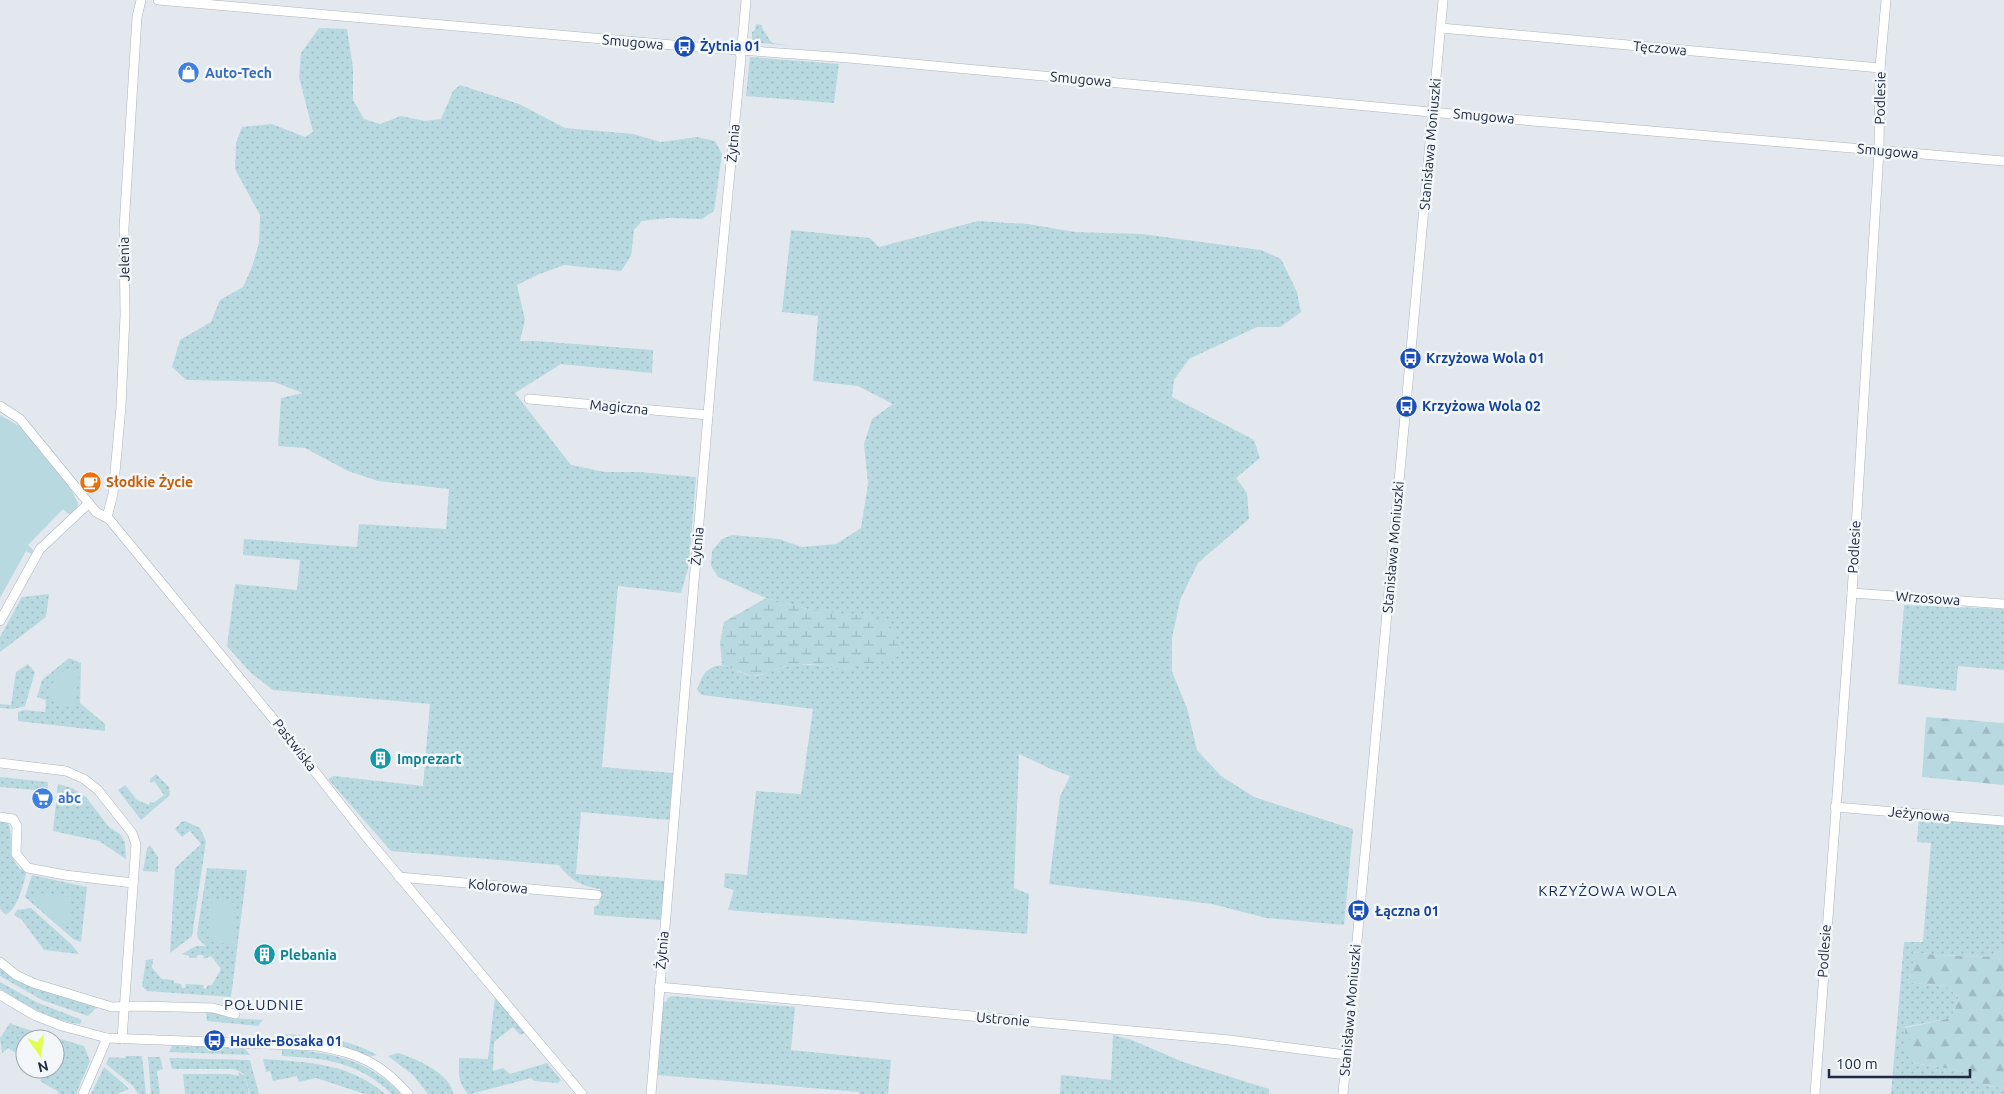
<svg xmlns="http://www.w3.org/2000/svg" width="2004" height="1094" font-family="Ubuntu,sans-serif">
<style>
.grass{fill:url(#grass-dots)}
.forest{fill:url(#forest-firs)}
.wetland{fill:url(#wetland-marsh)}
.park{fill:#b9d9e1}
.lines{fill:none;stroke-linecap:round;stroke-linejoin:round}
.minor-casing{stroke:#acb3be;stroke-width:10}
.minor{stroke:#fff;stroke-width:9}
.labels{text-anchor:middle;dominant-baseline:central;stroke-width:5;stroke-linejoin:round;paint-order:stroke}
.street-label{font-size:14px;fill:#202b41;stroke:#f3f7fa}
.transit-label{font-size:14px;font-weight:bold;fill:#164399;stroke:#f3f7fa;text-anchor:start}
.shop-label{font-size:14px;font-weight:bold;fill:#366cbe;stroke:#f3f7fa;text-anchor:start}
.food-label{font-size:14px;font-weight:bold;fill:#c56008;stroke:#f3f7fa;text-anchor:start}
.culture-label{font-size:14px;font-weight:bold;fill:#0d838f;stroke:#f3f7fa;text-anchor:start}
.neighbourhood-label{font-size:15px;letter-spacing:1px;fill:#192d55;stroke:#f3f7fa}
</style>
<defs>
<pattern id="grass-dots" width="8" height="8" patternUnits="userSpaceOnUse" patternTransform="scale(1.25)"><rect width="8" height="8" fill="#b9d9e1"/><path d="M2 2h.1M6 6h.1" fill="none" stroke="#9fbac2" stroke-width="1.8" stroke-linecap="round"/></pattern>
<pattern id="forest-firs" width="22" height="20" patternUnits="userSpaceOnUse" patternTransform="scale(1.25)"><rect width="22" height="20" fill="#b9d9e1"/><path d="M5 1l3.5 6h-7zM16 11l3.5 6h-7z" fill="#9fbac2"/></pattern>
<pattern id="wetland-marsh" width="20" height="14" patternUnits="userSpaceOnUse" patternTransform="scale(1.25)"><rect width="20" height="14" fill="#b9d9e1"/><path d="M1 5h8M5 5V1M11 12h8M15 12V8" fill="none" stroke="#9fbac2"/></pattern>
</defs>
<rect width="100%" height="100%" fill="#e2e8ee"/>
<g class="grass">
<path d="M 756,24 L 762,25 L 762,28 L 772,43 L 794,46 L 752,42 L 752,32 L 755,30 Z"/>
<path d="M 319,28 L 347,29 L 353,68 L 353,100 L 364,119 L 380,124 L 401,116 L 425,121 L 441,119 L 453,91 L 460,85 L 519,104 L 565,128 L 633,134 L 661,142 L 697,137 L 715,141 L 722,154 L 714,211 L 702,219 L 668,218 L 642,221 L 634,230 L 631,256 L 621,271 L 564,265 L 537,275 L 517,285 L 525,320 L 520,341 L 536,341 L 653,350 L 652,373 L 561,364 L 515,393 L 571,465 L 605,472 L 639,472 L 696,477 L 689,565 L 681,593 L 618,586 L 602,767 L 673,773 L 669,820 L 581,812 L 576,874 L 665,881 L 661,920 L 594,915 L 594,907 L 599,904 L 600,889 C 581,886 570,880 559,865 L 391,851 L 328,779 L 334,776 L 423,786 L 430,704 L 273,690 L 250,672 L 227,646 L 235,584 L 297,590 L 300,560 L 243,555 L 244,539 L 357,547 L 359,524 L 446,529 L 449,489 L 378,481 L 348,471 L 305,448 L 278,446 L 281,398 L 303,393 L 274,382 L 186,380 L 172,367 L 180,340 L 211,322 L 220,300 L 243,287 L 252,267 L 259,243 L 260,215 L 235,169 L 236,143 L 242,127 L 272,124 L 305,137 L 313,132 L 299,77 L 301,53 Z"/>
<path d="M 750,57 L 839,64 L 834,103 L 746,96 Z"/>
<path d="M 978,221 L 1028,224 L 1075,232 L 1142,234 L 1261,250 L 1281,259 L 1297,292 L 1301,312 L 1280,327 L 1257,327 L 1189,359 L 1174,380 L 1172,397 L 1254,440 L 1260,458 L 1236,478 L 1247,493 L 1249,519 L 1198,563 L 1180,600 L 1172,638 L 1172,672 L 1187,708 L 1197,750 L 1221,776 L 1254,797 L 1353,829 L 1344,925 L 1266,918 L 1212,904 L 1049,884 L 1060,796 L 1070,776 L 1051,769 L 1019,754 L 1014,888 L 1029,894 L 1027,934 L 728,910 L 734,890 L 724,887 L 725,873 L 747,875 L 756,791 L 801,794 L 813,709 L 702,695 L 697,690 C 700,682 702,673 711,668 C 723,660 738,673 751,676 C 762,677 773,669 784,667 C 806,662 826,666 848,669 L 811,610 L 766,598 L 718,577 L 711,566 L 712,551 L 722,539 L 732,535 L 779,539 L 802,547 L 836,544 L 861,528 L 868,484 L 864,444 L 872,419 L 893,404 L 858,386 L 813,381 L 818,316 L 782,312 L 791,230 L 870,238 L 879,247 Z"/>
<path d="M 49,594 L 46,617 L 0,652 L 0,637 L 22,597 Z"/>
<path d="M 1904,605 L 2004,609 L 2004,670 L 1958,666 L 1956,691 L 1898,684 Z"/>
<path d="M 69,658 L 81,663 L 80,703 L 105,724 L 105,731 L 18,721 L 18,712 L 24,710 L 45,712 L 46,700 L 37,697 L 42,680 Z"/>
<path d="M 28,664 L 35,672 L 25,706 L 13,709 L 0,708 L 0,704 L 11,705 L 16,672 Z"/>
<path d="M 156,774 L 169,787 L 170,795 L 141,820 L 118,790 L 125,785 L 137,800 L 149,805 L 150,802 L 153,803 L 164,795 L 154,781 L 150,783 L 150,779 Z"/>
<path d="M 0,777 L 48,782 L 47,791 L 0,787 Z"/>
<path d="M 58,784 L 72,788 L 86,797 L 109,827 L 120,834 L 125,842 L 126,859 L 99,841 L 53,831 Z"/>
<path d="M 1919,818 L 2004,826 L 2004,949 L 1990,957 L 1936,955 L 1913,952 L 1913,972 L 1906,982 L 1946,986 L 1959,998 L 1951,1018 L 1905,1027 L 1913,1063 L 1957,1070 L 1970,1075 L 1987,1086 L 2004,1088 L 2004,1094 L 1891,1094 L 1904,942 L 1923,942 L 1931,843 L 1917,842 Z"/>
<path d="M 0,821 L 6,822 L 9,825 C 14,843 6,852 20,869 L 27,870 C 23,884 19,907 6,915 L 0,909 Z"/>
<path d="M 185,821 L 200,828 L 206,841 L 192,936 L 170,953 L 175,868 L 201,844 L 190,831 L 182,837 L 175,829 L 181,822 Z"/>
<path d="M 150,845 L 158,857 L 158,872 L 143,871 L 147,849 Z"/>
<path d="M 207,868 L 247,870 L 231,997 L 147,991 L 142,986 L 146,960 L 153,959 L 152,968 L 162,979 L 174,980 L 174,983 L 181,984 L 182,988 L 185,988 L 186,984 L 204,985 L 203,988 L 206,989 L 208,985 L 212,985 L 221,969 L 211,956 L 204,959 L 203,955 L 198,955 L 196,958 L 189,958 L 189,956 L 182,954 L 196,946 L 206,946 L 199,940 L 197,934 Z"/>
<path d="M 32,875 L 87,887 L 81,942 L 73,939 L 25,897 Z"/>
<path d="M 31,908 L 71,944 L 79,954 L 44,950 L 21,919 L 14,915 L 17,910 Z"/>
<path d="M 0,966 L 97,1006 L 97,1007 L 88,1016 L 42,1000 L 0,976 Z"/>
<path d="M 0,982 L 36,1002 L 82,1020 L 80,1024 C 55,1022 21,1003 0,989 Z"/>
<path d="M 672,996 L 795,1007 L 791,1050 L 891,1060 L 888,1094 L 859,1094 L 859,1092 L 657,1075 L 663,1001 L 666,1002 L 668,998 Z"/>
<path d="M 495,997 L 525,1033 L 520,1035 L 513,1027 L 494,1042 L 493,1071 L 503,1068 L 510,1074 L 547,1063 L 561,1080 L 558,1083 L 534,1081 L 531,1078 L 471,1094 L 468,1094 C 457,1082 459,1072 459,1058 L 488,1059 Z"/>
<path d="M 206,1011 L 216,1012 L 228,1018 L 263,1020 L 258,1026 L 207,1021 Z"/>
<path d="M 10,1023 L 20,1027 L 84,1046 L 90,1061 L 76,1094 L 58,1094 L 59,1092 L 40,1081 L 44,1071 L 40,1069 L 55,1069 L 55,1039 L 25,1039 L 25,1059 L 8,1048 L 2,1053 L 0,1038 Z"/>
<path d="M 283,1034 C 317,1036 347,1038 377,1055 C 368,1058 362,1053 354,1050 C 331,1041 307,1040 283,1040 Z"/>
<path d="M 1113,1035 L 1132,1040 L 1183,1062 L 1269,1089 L 1269,1094 L 1060,1094 L 1061,1075 L 1111,1080 Z"/>
<path d="M 172,1046 L 244,1048 L 250,1055 L 169,1052 Z"/>
<path d="M 282,1049 C 329,1052 367,1058 401,1094 L 392,1094 C 358,1062 326,1058 282,1056 Z"/>
<path d="M 398,1053 C 415,1058 452,1074 453,1094 L 428,1094 L 413,1075 L 388,1056 Z"/>
<path d="M 126,1056 L 142,1056 L 146,1094 L 138,1094 L 133,1086 L 106,1064 L 109,1057 L 125,1058 Z"/>
<path d="M 148,1057 L 160,1057 L 163,1069 L 157,1071 L 160,1094 L 151,1094 Z"/>
<path d="M 169,1058 L 250,1060 L 259,1094 L 250,1094 L 246,1079 L 249,1094 L 185,1094 L 183,1074 L 229,1074 L 238,1076 L 239,1072 L 245,1076 L 243,1073 L 234,1069 L 172,1069 Z"/>
<path d="M 263,1059 C 307,1062 350,1063 385,1094 L 365,1094 L 316,1078 L 299,1082 L 297,1076 L 273,1081 L 270,1071 L 266,1072 Z"/>
<path d="M 104,1067 L 126,1086 L 129,1089 L 117,1094 L 91,1094 Z"/>
</g>
<g class="forest">
<path d="M 1926,717 L 2004,723 L 2004,785 L 1922,777 Z"/>
<path d="M 2004,949 L 2004,1088 L 1987,1086 L 1970,1075 L 1957,1070 L 1913,1063 L 1906,1054 L 1905,1028 L 1951,1018 L 1959,998 L 1946,986 L 1906,982 L 1913,972 L 1913,952 L 1936,955 L 1990,957 Z"/>
</g>
<path class="wetland" d="M 766,598 L 811,610 L 876,617 L 893,629 L 899,646 L 894,657 L 848,669 L 809,664 L 782,667 L 768,673 L 752,676 L 722,665 L 720,642 L 724,622 Z"/>
<g class="park">
<path d="M 0,415 L 21,427 L 71,489 L 78,503 L 77,509 L 70,515 L 63,509 L 28,545 L 34,551 L 32,554 L 26,551 L 0,598 Z"/>
<path d="M 79,671 L 75,709 L 54,703 L 48,690 L 60,672 Z"/>
<path d="M 40,893 L 71,897 L 69,925 L 61,927 L 33,902 Z"/>
<path d="M 212,901 L 236,903 L 234,944 L 209,942 Z"/>
</g>
<g class="lines">
<defs>
<g id="minor">
<path d="M 158,0 L 684,46 L 849,58 L 1452,114 L 2004,161"/>
<path d="M 1441,28 L 1880,68"/>
<path d="M 529,399 L 708,415"/>
<path d="M 0,406 L 20,419 L 96,512 L 109,519 L 275,721 L 372,844 L 582,1094"/>
<path d="M 107,517 L 113,494 L 121,407 L 125,315 L 124,228 L 137,17 L 141,0"/>
<path d="M 1852,593 L 2004,604"/>
<path d="M 0,621 L 40,549 L 89,503"/>
<path d="M 0,763 L 66,771 L 84,779 L 98,790 L 132,833 L 136,844 L 122,1039"/>
<path d="M 1835,807 L 2004,821"/>
<path d="M 0,817 L 13,819 L 17,826 L 16,854 L 28,868 L 65,875 L 133,883"/>
<path d="M 399,877 L 597,895"/>
<path d="M 0,962 L 16,975 L 33,983 L 112,1007 L 139,1006 L 213,1008 L 235,1014"/>
<path d="M 659,987 L 1229,1040 L 1346,1055"/>
<path d="M 0,995 L 34,1015 L 62,1026 L 107,1038 L 318,1046 C 358,1053 381,1063 408,1094"/>
<path d="M 83,1094 L 107,1038"/>
<path d="M 651,1094 L 717,308 L 741,57 L 739,49 L 742,46 L 746,0"/>
<path d="M 1343,1094 L 1443,0"/>
<path d="M 1815,1094 L 1852,593 L 1879,151 L 1880,68 L 1886,0"/>
</g>
</defs>
<use href="#minor" class="minor-casing"/>
<use href="#minor" class="minor"/>
</g>
<defs>
<symbol id="bus-disc" viewBox="-11 -11 22 22"><circle r="9.5" fill="#1a4fb4" stroke="#f3f7fa"/><path d="M-5-6H5V4H4V6H2V4H-2V6H-4V4H-5ZM-3.5-4V0h7V-4ZM-3.5 1.2v1.5H-2V1.2ZM2 1.2v1.5H3.5V1.2Z" fill="#fff"/></symbol>
<symbol id="shop-disc" viewBox="-11 -11 22 22"><circle r="9.5" fill="#3f7fe0" stroke="#f3f7fa"/><path d="M-5-2.5h2.3a2.7 3.5 0 0 1 5.4 0H5L5.5 6h-11ZM-1.5-2.5h3a1.5 2.3 0 0 0-3 0Z" fill="#fff"/></symbol>
<symbol id="cafe-disc" viewBox="-11 -11 22 22"><circle r="9.5" fill="#e8710a" stroke="#f3f7fa"/><path d="M-5.5-4.5H6V0H3Q3 3.5 0 3.5H-2.5Q-5.5 3.5-5.5 0ZM3-3.2v2h1.7v-2ZM-6 4.5H4V6H-6Z" fill="#fff"/></symbol>
<symbol id="building-disc" viewBox="-11 -11 22 22"><circle r="9.5" fill="#0f9aa8" stroke="#f3f7fa"/><path d="M-4-6H4V6H1V3H-1V6H-4ZM-2.5-4.3h1.7v1.8h-1.7ZM.8-4.3h1.7v1.8H.8ZM-2.5-1h1.7V.8h-1.7ZM.8-1h1.7V.8H.8Z" fill="#fff"/></symbol>
<symbol id="supermarket-disc" viewBox="-11 -11 22 22"><circle r="9.5" fill="#3f7fe0" stroke="#f3f7fa"/><path d="M-6-5.5h2.5l.6 2H6L4.5 2H-2.5L-4.4-4H-6ZM-1.5 3.2a1.3 1.3 0 1 0 .1 0ZM3 3.2a1.3 1.3 0 1 0 .1 0Z" fill="#fff"/></symbol>
</defs>
<g fill-rule="evenodd">
<use href="#bus-disc" x="672" y="34" width="25" height="25"/>
<use href="#shop-disc" x="176" y="60" width="25" height="25"/>
<use href="#bus-disc" x="1398" y="346" width="25" height="25"/>
<use href="#bus-disc" x="1394" y="394" width="25" height="25"/>
<use href="#cafe-disc" x="78" y="470" width="25" height="25"/>
<use href="#building-disc" x="368" y="746" width="25" height="25"/>
<use href="#supermarket-disc" x="30" y="786" width="25" height="25"/>
<use href="#bus-disc" x="1346" y="898" width="25" height="25"/>
<use href="#building-disc" x="252" y="942" width="25" height="25"/>
<use href="#bus-disc" x="202" y="1028" width="25" height="25"/>
</g>
<g class="labels">
<g class="street-label">
<text transform="translate(633 42) rotate(5)">Smugowa</text>
<text transform="translate(1660 48) rotate(5)">Tęczowa</text>
<text transform="translate(1081 79) rotate(5)">Smugowa</text>
<text transform="translate(1880 98) rotate(-89)">Podlesie</text>
<text transform="translate(1484 116) rotate(5)">Smugowa</text>
<text transform="translate(733 143) rotate(-85)">Żytnia</text>
<text transform="translate(1430 144) rotate(-85)">Stanisława Moniuszki</text>
<text transform="translate(1888 151) rotate(5)">Smugowa</text>
<text transform="translate(124 259) rotate(-91)">Jelenia</text>
<text transform="translate(619 407) rotate(5)">Magiczna</text>
<text transform="translate(697 546) rotate(-85)">Żytnia</text>
<text transform="translate(1393 547) rotate(-85)">Stanisława Moniuszki</text>
<text transform="translate(1854 547) rotate(-87)">Podlesie</text>
<text transform="translate(1928 598) rotate(4)">Wrzosowa</text>
<text transform="translate(295 745) rotate(52)">Pastwiska</text>
<text transform="translate(1919 814) rotate(5)">Jeżynowa</text>
<text transform="translate(498 886) rotate(5)">Kolorowa</text>
<text transform="translate(662 950) rotate(-85)">Żytnia</text>
<text transform="translate(1824 951) rotate(-86)">Podlesie</text>
<text transform="translate(1350 1010) rotate(-85)">Stanisława Moniuszki</text>
<text transform="translate(1003 1019) rotate(5)">Ustronie</text>
</g>
<g class="transit-label">
<text x="700" y="46">Żytnia 01</text>
<text x="1426" y="358">Krzyżowa Wola 01</text>
<text x="1422" y="406">Krzyżowa Wola 02</text>
<text x="1375" y="911">Łączna 01</text>
<text x="230" y="1041">Hauke-Bosaka 01</text>
</g>
<g class="shop-label">
<text x="205" y="73">Auto-Tech</text>
<text x="58" y="798">abc</text>
</g>
<g class="food-label">
<text x="106" y="482">Słodkie Życie</text>
</g>
<g class="culture-label">
<text x="397" y="759">Imprezart</text>
<text x="280" y="955">Plebania</text>
</g>
<g class="neighbourhood-label">
<text x="1608" y="890">KRZYŻOWA WOLA</text>
<text x="264" y="1004">POŁUDNIE</text>
</g>
</g>
<g transform="translate(40 1054) rotate(166)"><circle r="24" fill="#f3f7fa" stroke="#9fa5b0"/>
<path d="M0-4L9 19L0 12L-9 19Z" fill="#e2ff4f"/>
<text y="-8" font-size="14" font-weight="bold" text-anchor="middle" fill="#202b41">N</text>
</g>
<path d="M1829 1069v8h141v-8" fill="none" stroke="#202b41" stroke-width="2.5"/>
<text x="1836" y="1069" font-size="15" fill="#202b41" stroke="#f3f7fa" stroke-width="4" paint-order="stroke">100 m</text>
</svg>
